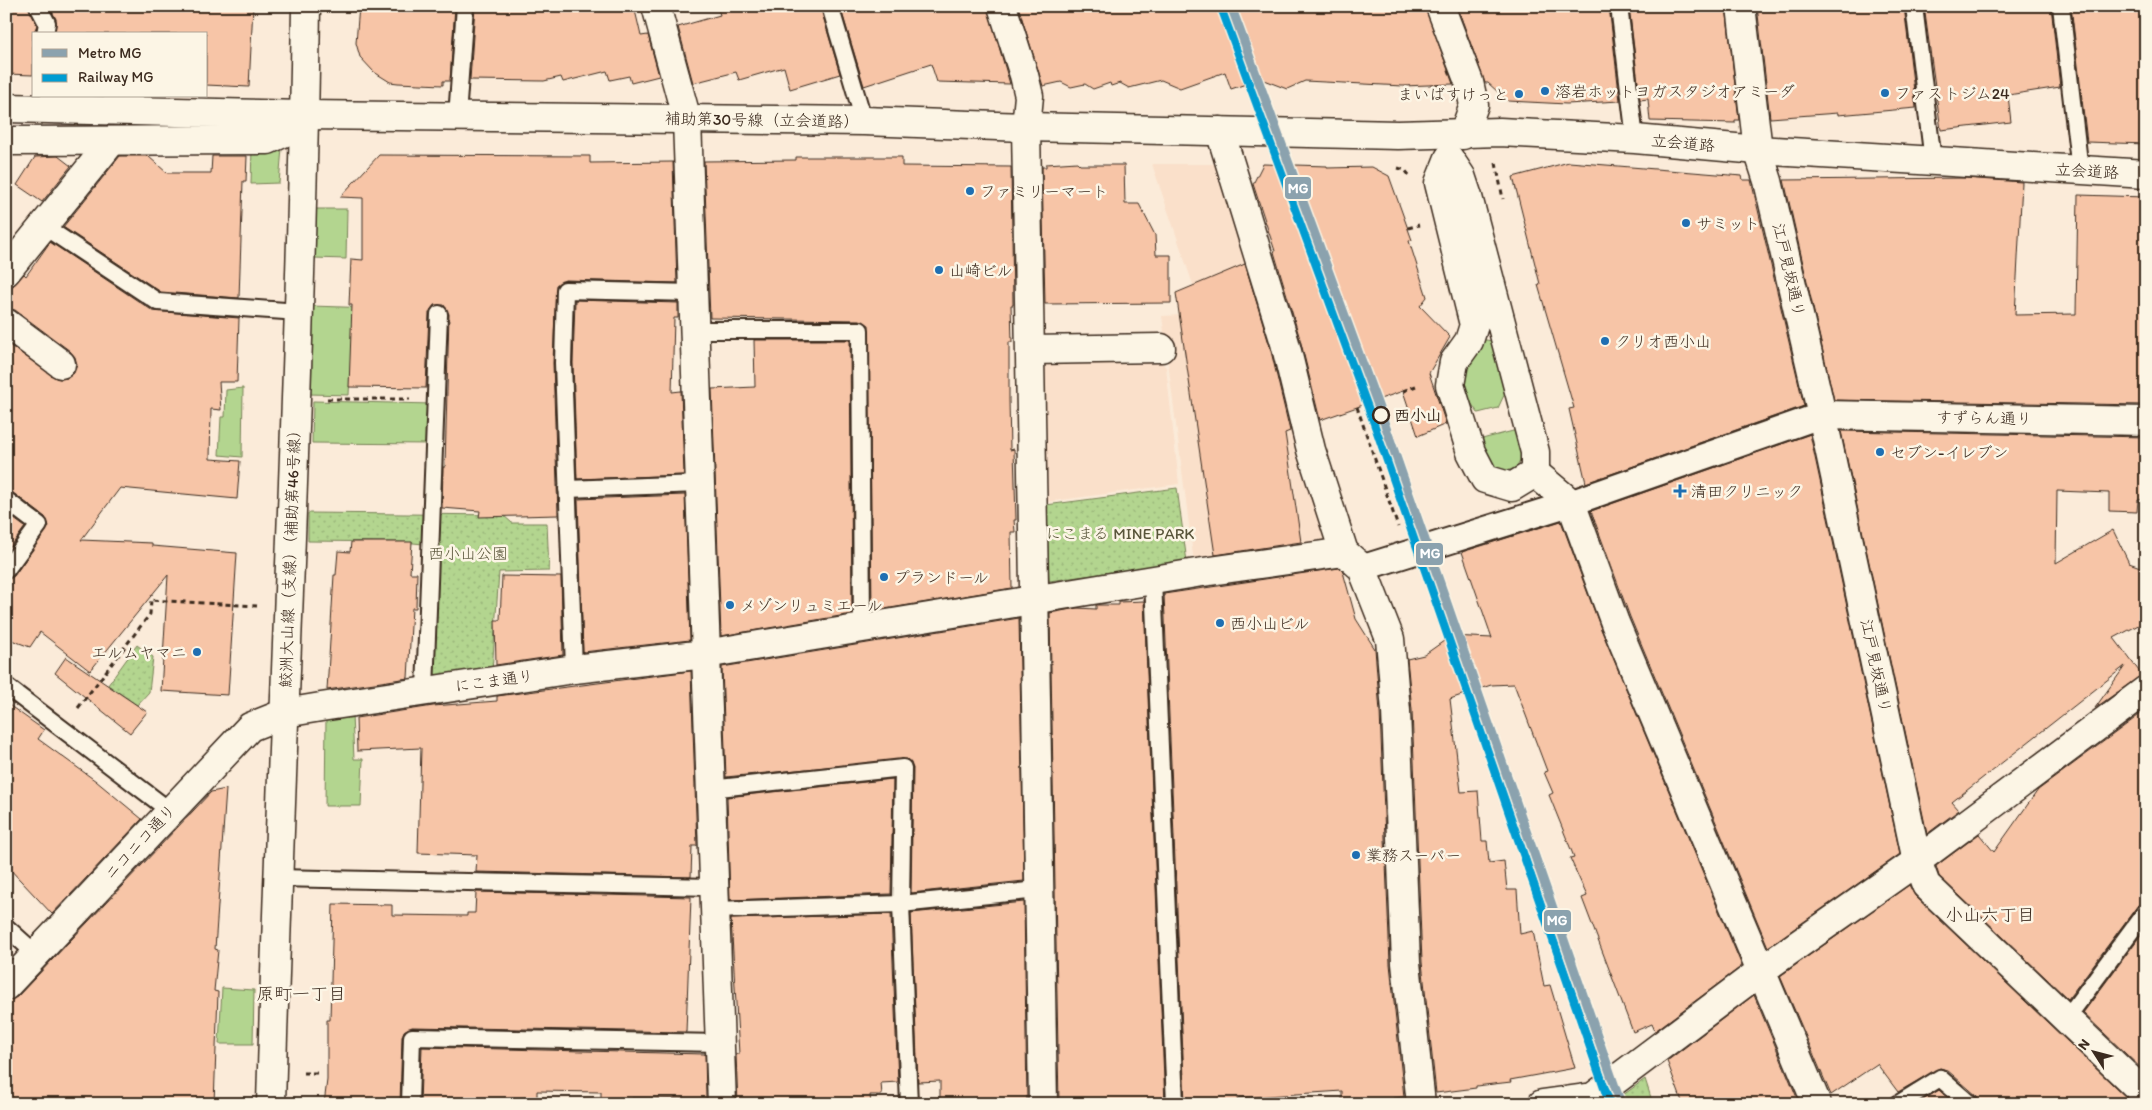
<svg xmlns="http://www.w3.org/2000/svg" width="2152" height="1110" font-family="Itim,'Klee One',sans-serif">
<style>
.built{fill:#fae0ca}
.grass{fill:#b3d58f;stroke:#778056}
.park{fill:url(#park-dots);stroke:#778056}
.building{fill:#f7c5a7;stroke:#3b2a1e}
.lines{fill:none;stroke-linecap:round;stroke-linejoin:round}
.service-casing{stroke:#3b2a1e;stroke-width:20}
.pedestrian-casing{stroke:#3b2a1e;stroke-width:29}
.minor-casing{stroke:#3b2a1e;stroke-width:31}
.tertiary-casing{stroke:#3b2a1e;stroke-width:31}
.secondary-casing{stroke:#3b2a1e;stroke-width:31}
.path{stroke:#3b2a1e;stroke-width:3;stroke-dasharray:5 4;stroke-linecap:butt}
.service{stroke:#fcf5e5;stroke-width:16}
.pedestrian{stroke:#fcf5e5;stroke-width:25}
.minor{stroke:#fcf5e5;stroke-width:28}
.tertiary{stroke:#fcf5e5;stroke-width:28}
.secondary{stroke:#fcf5e5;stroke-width:28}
.rail-1-casing{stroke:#fcf5e5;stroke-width:12}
.rail-1{stroke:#009cd2;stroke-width:9}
.metro-1-casing{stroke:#fcf5e5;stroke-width:12}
.metro-1{stroke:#8ba2ae;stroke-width:9}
.poi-dot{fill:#1f6fb2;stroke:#fcf5e5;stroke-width:2}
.stop-dot{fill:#fcf5e5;stroke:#3b2a1e;stroke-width:2.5}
.labels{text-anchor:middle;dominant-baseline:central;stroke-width:5;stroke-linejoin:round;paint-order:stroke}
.poi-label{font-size:16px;fill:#3b2a1e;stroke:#fcf5e5;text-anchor:start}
.street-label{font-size:16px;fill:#3b2a1e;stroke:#fcf5e5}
.stop-label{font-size:16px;font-weight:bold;fill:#3b2a1e;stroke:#fcf5e5;text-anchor:start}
.park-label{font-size:16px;fill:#59553a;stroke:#fcf5e5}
.neighbourhood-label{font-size:18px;fill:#3b2a1e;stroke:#fcf5e5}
.line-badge{stroke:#fcf5e5;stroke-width:2}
.badge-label{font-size:14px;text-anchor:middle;font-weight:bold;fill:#fff}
</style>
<defs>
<pattern id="park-dots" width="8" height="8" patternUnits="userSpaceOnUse" patternTransform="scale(1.25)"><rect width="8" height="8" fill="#b3d58f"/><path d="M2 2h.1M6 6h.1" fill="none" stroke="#9bb77b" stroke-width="1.8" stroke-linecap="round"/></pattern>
</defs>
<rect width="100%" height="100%" fill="#fbebd9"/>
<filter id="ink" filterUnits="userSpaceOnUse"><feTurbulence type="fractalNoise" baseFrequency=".02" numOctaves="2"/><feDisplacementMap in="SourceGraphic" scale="10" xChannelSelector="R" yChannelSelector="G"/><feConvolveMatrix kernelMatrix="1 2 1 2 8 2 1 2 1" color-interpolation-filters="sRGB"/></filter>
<g filter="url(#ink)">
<g class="built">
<path d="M 1152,164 L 1215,164 L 1271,320 L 1280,361 L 1295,451 L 1328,544 L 1194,563 L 1162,316 L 1203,314 Z"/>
<path d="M 1154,356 L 1166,367 L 1179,484 L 1046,502 L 1043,358 Z"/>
</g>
<g class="grass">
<path d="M 252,148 L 282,148 L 279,183 L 251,184 Z"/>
<path d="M 314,209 L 347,209 L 346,259 L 314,258 Z"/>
<path d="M 311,306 L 374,308 L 351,351 L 349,395 L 309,394 Z"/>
<path d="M 1480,339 L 1492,341 L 1505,393 L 1498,408 L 1478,413 C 1455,381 1459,370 1480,339 Z"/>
<path d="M 243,388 L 242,457 L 219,455 L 221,417 L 225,417 L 226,390 Z"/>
<path d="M 313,401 L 432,404 L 431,444 L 312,443 Z"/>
<path d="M 1517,430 C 1522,453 1528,471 1497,472 L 1484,457 L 1482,439 Z"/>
<path d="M 352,715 L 354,759 L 363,759 L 361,806 L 325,806 L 326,717 Z"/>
<path d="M 222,988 L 254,990 L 253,1044 L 219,1044 Z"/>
</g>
<g class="park">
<path d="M 1177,488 L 1187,562 L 1049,581 L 1046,505 Z"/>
<path d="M 308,513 L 503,515 L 512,523 L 547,523 L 549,571 L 499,572 L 492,672 L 431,680 L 432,545 L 404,542 L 308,541 Z"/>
<path d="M 137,645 L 153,657 L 149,692 L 137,705 L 108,685 Z"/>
<path d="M 1645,1079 L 1653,1104 L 1611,1104 Z"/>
</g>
<g class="building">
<path d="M 6,6 L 28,6 L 37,25 L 33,34 L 33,75 L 6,74 Z"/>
<path d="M 49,6 L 253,6 L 249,87 L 206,85 L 206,34 L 55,34 L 56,19 Z"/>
<path d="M 359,6 L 455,6 L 450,81 L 443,81 L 443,85 L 398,83 L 390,82 L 374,72 L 360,57 L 356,43 Z"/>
<path d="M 475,6 L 634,6 L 641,36 L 648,35 L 659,76 L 631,83 L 629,76 L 610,80 L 607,71 L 563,82 L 561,77 L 544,81 L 470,80 Z"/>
<path d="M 717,6 L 820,6 L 840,74 L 790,89 L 784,67 L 739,80 L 736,72 L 693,83 L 678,27 L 720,15 Z"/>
<path d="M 840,6 L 987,6 L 1010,84 L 937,82 L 931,64 L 864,86 Z"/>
<path d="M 1018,6 L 1425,6 L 1453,84 L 1403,86 L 1305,81 L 1287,89 L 1261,79 L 1231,89 L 1225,72 L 1180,88 L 1161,80 L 1129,88 L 1120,83 L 1111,86 L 1110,83 L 1093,89 L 1085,84 L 1071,87 L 1061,82 L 1043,86 Z"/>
<path d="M 1457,6 L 1609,6 L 1620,101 L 1567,104 L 1508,101 L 1488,83 L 1485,83 Z"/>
<path d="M 1629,6 L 1726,6 L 1739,120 L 1735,120 L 1735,123 L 1650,121 L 1648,99 L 1640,100 Z"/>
<path d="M 1757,6 L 1904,6 L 1916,108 L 1838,115 L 1838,113 L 1770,118 Z"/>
<path d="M 1924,6 L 2051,6 L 2060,87 L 2008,95 L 2011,122 L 1941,130 Z"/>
<path d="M 2071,6 L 2146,6 L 2146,144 L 2087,142 Z"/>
<path d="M 379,155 L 590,156 L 590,163 L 673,162 L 677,283 L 565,280 L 556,285 L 553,363 L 558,515 L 479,517 L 480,511 L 442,508 L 443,467 L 445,467 L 449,314 L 444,305 L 434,305 L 429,313 L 426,388 L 349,387 L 352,305 L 349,305 L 351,259 L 363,260 L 363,198 L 340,197 Z"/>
<path d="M 58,156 L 71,166 L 42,202 L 17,185 L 35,157 Z"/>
<path d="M 120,156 L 148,156 L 167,173 L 211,173 L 212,156 L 247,156 L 246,181 L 243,181 L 239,298 L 161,292 L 63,227 Z"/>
<path d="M 796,157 L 902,157 L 902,166 L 1011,167 L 1013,305 L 1011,305 L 1012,342 L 1009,342 L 1009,400 L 1010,450 L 1014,449 L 1016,520 L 1014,520 L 1015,532 L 1011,532 L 1012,588 L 872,611 L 869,325 L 860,320 L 710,318 L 704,161 L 796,160 Z"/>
<path d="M 1077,162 L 1080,165 L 1124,165 L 1125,204 L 1139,204 L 1155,235 L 1156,255 L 1171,255 L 1171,303 L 1045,304 L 1042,167 L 1046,167 L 1046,164 Z"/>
<path d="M 1569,162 L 1742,176 L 1743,180 L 1751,180 L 1804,406 L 1586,483 L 1569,409 L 1574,408 L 1538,285 L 1540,284 L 1513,177 Z"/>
<path d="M 1263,164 L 1327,166 L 1327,168 L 1372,167 L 1389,176 L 1412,240 L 1409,241 L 1427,297 L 1420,306 L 1450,337 L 1429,373 L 1446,424 L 1418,436 L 1403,391 L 1320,420 L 1300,339 L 1274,252 L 1275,251 L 1253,184 Z"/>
<path d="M 1964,178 L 2022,182 L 2015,315 L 2076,314 L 2078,195 L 2146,197 L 2146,405 L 1834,400 L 1784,180 Z"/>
<path d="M 50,242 L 153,311 L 239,318 L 237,382 L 219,382 L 221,410 L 211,409 L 210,459 L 240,461 L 237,499 L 120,488 L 81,540 L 152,543 L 152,546 L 237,553 L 228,695 L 161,691 L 168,575 L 90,671 L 40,632 L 30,647 L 6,638 L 6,580 L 14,576 L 49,526 L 45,517 L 12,492 L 6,490 L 6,343 L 59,379 L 68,378 L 74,373 L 77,365 L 75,357 L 70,351 L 15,310 L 6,308 L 6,293 L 24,274 L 26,276 Z"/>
<path d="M 1245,264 L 1270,347 L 1290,431 L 1285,433 L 1301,542 L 1215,555 L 1176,293 Z"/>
<path d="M 575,300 L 678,303 L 678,318 L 674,318 L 672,392 L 681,391 L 684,475 L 577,479 L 573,363 Z"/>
<path d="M 754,340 L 850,340 L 852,614 L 721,636 L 712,389 L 755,387 Z"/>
<path d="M 1841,431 L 2146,437 L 2146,499 L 2138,500 L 2137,512 L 2109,511 L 2109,493 L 2057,491 L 2056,563 L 2113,530 L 2129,563 L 2146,569 L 2146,621 L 2114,638 L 2142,675 L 2095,708 L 2125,666 L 1952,802 L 1959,810 L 1927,834 Z"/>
<path d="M 1810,434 L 1900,854 L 1768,947 L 1630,617 L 1591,511 Z"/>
<path d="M 685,495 L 690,640 L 583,652 L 578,499 Z"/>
<path d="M 6,513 L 25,527 L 6,553 Z"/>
<path d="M 1561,521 L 1601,629 L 1742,966 L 1655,1031 L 1652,1024 L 1633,1032 L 1582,898 L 1587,896 L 1570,858 L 1574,857 L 1549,795 L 1553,793 L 1544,772 L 1547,771 L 1514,684 L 1491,685 L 1450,699 L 1461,792 L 1478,791 L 1482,841 L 1487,841 L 1489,863 L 1504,861 L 1507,890 L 1517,890 L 1520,934 L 1533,931 L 1544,986 L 1550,985 L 1575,1068 L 1510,1080 L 1511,1082 L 1476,1086 L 1476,1088 L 1436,1093 L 1422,962 L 1412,710 L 1407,659 L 1424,655 L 1451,636 L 1492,638 L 1462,552 Z"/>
<path d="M 351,542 L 412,542 L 410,573 L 417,573 L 416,608 L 412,608 L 408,678 L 327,690 L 334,575 L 336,575 L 338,551 L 350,552 Z"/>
<path d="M 1339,568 L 1343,572 L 1356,619 L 1375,649 L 1380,712 L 1390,964 L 1404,1097 L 1393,1098 L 1393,1104 L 1348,1104 L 1348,1102 L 1342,1102 L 1342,1091 L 1237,1098 L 1238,1104 L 1185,1104 L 1164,594 Z"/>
<path d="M 502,576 L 561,577 L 563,655 L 496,665 L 495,620 L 500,620 Z"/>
<path d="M 1144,601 L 1165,1104 L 1059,1104 L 1050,613 L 1077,608 L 1096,609 L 1096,605 L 1119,605 L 1119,602 Z"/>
<path d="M 1019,618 L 1024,881 L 911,893 L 913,768 L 907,759 L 726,777 L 722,667 Z"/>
<path d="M 66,657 L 147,712 L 130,733 L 55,673 Z"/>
<path d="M 691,671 L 697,846 L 692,846 L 691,877 L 476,872 L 477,855 L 418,853 L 421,748 L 357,751 L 356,718 L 433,706 L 497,701 L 497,696 Z"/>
<path d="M 6,703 L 44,730 L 38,739 L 96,781 L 142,819 L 52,914 L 6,865 Z"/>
<path d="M 2146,710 L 2146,901 L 2138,905 L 2068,999 L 1939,876 L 1936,866 L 1979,834 L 1994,852 L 2038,790 Z"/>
<path d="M 893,779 L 891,894 L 730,900 L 727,797 Z"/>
<path d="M 226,789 L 215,949 L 218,950 L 214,991 L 218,992 L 214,1104 L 6,1104 L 6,1001 L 17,997 L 211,792 Z"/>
<path d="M 1909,885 L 1915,896 L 2133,1104 L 1980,1104 L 1977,1096 L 1947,1070 L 1940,1068 L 1898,1092 L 1877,1064 L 1831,1095 L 1780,976 Z"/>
<path d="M 476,892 L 691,897 L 686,1032 L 412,1027 L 404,1031 L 402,1037 L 400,1104 L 324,1104 L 327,1080 L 327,1020 L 330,1020 L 333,904 L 392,905 L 392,915 L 467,916 L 467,913 L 475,913 Z"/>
<path d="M 1024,902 L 1027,1104 L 940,1104 L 940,1081 L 918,1082 L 911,913 Z"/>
<path d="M 891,914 L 898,1082 L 881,1083 L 882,1095 L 870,1095 L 871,1104 L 738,1104 L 736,1054 L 739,1054 L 731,919 Z"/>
<path d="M 2146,928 L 2146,1073 L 2083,1013 Z"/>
<path d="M 1754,995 L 1798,1100 L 1790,1104 L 1683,1104 L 1667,1061 Z"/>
<path d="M 422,1047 L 705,1054 L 706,1099 L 632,1098 L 632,1103 L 601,1103 L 601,1092 L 537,1091 L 537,1104 L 420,1104 Z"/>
<path d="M 1939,1090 L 1954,1104 L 1917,1104 Z"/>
</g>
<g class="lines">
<defs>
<g id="service">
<path d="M 38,6 L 47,23 L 45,34"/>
<path d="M 830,6 L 864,121"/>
<path d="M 1619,6 L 1635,139"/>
<path d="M 1914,6 L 1933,161"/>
<path d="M 2061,6 L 2080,171"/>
<path d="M 457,117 L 465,6"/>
<path d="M 42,225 L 158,302 L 299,312"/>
<path d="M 694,330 L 860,330 L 862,628"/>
<path d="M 567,489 L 699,484"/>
<path d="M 6,500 L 39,525 L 6,570"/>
<path d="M 1153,580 L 1175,1104"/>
<path d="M 574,669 L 563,363 L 565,290 L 693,293"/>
<path d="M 6,686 L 170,811"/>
<path d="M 425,690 L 439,314"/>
<path d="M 710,789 L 903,768 L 901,904 L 909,1104"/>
<path d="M 276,878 L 714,887"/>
<path d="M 715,910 L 901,904 L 1038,890"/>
<path d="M 6,927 L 36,954"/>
<path d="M 2066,1019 L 2146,911"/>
<path d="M 410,1104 L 412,1037 L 720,1043"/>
<path d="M 1898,1104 L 1940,1078 L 1970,1104"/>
</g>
<path id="pedestrian" d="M 1362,568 L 1571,503 L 1822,415"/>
<g id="minor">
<path d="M 656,6 L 687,120 L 722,1104"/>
<path d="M 1002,6 L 1024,75 L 1029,96 L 1026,127 L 1043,1104"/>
<path d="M 1440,6 L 1469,82 L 1474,105 L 1463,135"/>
<path d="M 1741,6 L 1758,150 L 1768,181 L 1822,415 L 1917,861 L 1926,885 L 2146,1095"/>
<path d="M 6,108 L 304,115"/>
<path d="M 1220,131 L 1285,343 L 1311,450 L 1344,552 L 1362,568 L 1390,639 L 1396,711 L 1406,963 L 1421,1104"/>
<path d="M 6,141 L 268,140 L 283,133 L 304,115"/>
<path d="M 1449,158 L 1461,176 L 1468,197 L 1535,452 L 1535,473 L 1512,487 L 1485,479 L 1471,452 L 1450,385 L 1454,362 L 1469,341 L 1474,325 L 1439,183 Z"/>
<path d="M 6,272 L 112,141"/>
<path d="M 6,323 L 61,364"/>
<path d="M 1031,350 L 1161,348"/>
<path d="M 1822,415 L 2146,421"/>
<path d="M 1535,473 L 1571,503 L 1615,623 L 1817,1104"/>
<path d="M 6,986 L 250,727 L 285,713 L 321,707 L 574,669 L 705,654 L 1196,573 L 1344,552"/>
<path d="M 1542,1104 L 1593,1097 L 1762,970 L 1917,861 L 2146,690"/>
</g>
<path id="tertiary" d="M 304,115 L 864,121 L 1026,127 L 1398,135 L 1500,132 L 1635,139 L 1758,150 L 2146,174"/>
<path id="secondary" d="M 271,1104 C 281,738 301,372 306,6"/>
</defs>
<use href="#service" class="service-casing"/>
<use href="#pedestrian" class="pedestrian-casing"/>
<use href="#minor" class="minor-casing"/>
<use href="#tertiary" class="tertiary-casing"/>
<use href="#secondary" class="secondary-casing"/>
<g class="path">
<path d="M 1496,163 L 1503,199"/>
<path d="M 1398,168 L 1405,170 L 1409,175"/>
<path d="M 1408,228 L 1419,225"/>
<path d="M 1403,391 L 1416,386"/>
<path d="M 327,399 L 410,399"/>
<path d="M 1357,407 L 1398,527"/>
<path d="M 78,708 L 150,614 L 151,600 L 257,606"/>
<path d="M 303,1073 L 322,1073"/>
</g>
<use href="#service" class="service"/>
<use href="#pedestrian" class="pedestrian"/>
<use href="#minor" class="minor"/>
<use href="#tertiary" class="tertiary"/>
<use href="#secondary" class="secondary"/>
<defs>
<path id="rail-1" d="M 1222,9 L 1374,422 L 1610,1104"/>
</defs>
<use href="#rail-1" class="rail-1-casing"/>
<use href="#rail-1" class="rail-1"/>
<defs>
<path id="metro-1" d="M 1231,6 L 1383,419 L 1621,1104"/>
</defs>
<use href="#metro-1" class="metro-1-casing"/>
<use href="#metro-1" class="metro-1"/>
</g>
</g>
<g class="poi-dot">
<circle cx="1545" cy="91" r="5"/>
<circle cx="1885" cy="93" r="5"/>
<circle cx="1519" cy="94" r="5"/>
<circle cx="970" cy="191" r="5"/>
<circle cx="1686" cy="223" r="5"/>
<circle cx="939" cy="270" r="5"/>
<circle cx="1605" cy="341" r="5"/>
<circle cx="1880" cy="452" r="5"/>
<path d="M1677.5 483.5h5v5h5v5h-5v5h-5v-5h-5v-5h5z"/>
<circle cx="884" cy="577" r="5"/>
<circle cx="730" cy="605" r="5"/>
<circle cx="1220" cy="623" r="5"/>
<circle cx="197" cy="652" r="5"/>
<circle cx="1356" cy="855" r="5"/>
</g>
<circle class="stop-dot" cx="1381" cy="415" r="8"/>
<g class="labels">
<g class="poi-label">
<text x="1555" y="91">溶岩ホットヨガスタジオアミーダ</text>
<text x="1895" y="93">ファストジム24</text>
<text x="1509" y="94" text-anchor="end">まいばすけっと</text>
<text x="980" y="191">ファミリーマート</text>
<text x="1696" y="223">サミット</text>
<text x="949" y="270">山崎ビル</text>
<text x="1615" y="341">クリオ西小山</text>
<text x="1890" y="452">セブン-イレブン</text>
<text x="1691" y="491">清田クリニック</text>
<text x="894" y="577">プランドール</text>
<text x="740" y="605">メゾンリュミエール</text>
<text x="1230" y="623">西小山ビル</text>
<text x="187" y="652" text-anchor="end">エルムヤマニ</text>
<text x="1366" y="855">業務スーパー</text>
</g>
<g class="street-label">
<text transform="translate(762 120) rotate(1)">補助第30号線（立会道路）</text>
<text transform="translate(1683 143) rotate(5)">立会道路</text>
<text transform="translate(2087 171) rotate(3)">立会道路</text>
<text transform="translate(1789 270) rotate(77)">江戸見坂通り</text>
<text transform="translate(1984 418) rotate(1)">すずらん通り</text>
<text transform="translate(290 555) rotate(-88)">鮫洲大山線（支線）（補助第46号線）</text>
<text transform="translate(1876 666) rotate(78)">江戸見坂通り</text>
<text transform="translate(494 681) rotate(-8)">にこま通り</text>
<text transform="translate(140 842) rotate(-47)">ニコニコ通り</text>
</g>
<g class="stop-label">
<text x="1394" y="415">西小山</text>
</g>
<g class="park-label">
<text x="1120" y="533">にこまる MINE PARK</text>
<text x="468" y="553">西小山公園</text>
</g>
<g class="neighbourhood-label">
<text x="1990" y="915">小山六丁目</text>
<text x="301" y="994">原町一丁目</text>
</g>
</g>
<g class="line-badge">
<rect x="1284" y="176" width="28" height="24" rx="5" fill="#8ba2ae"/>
<rect x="1415" y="542" width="29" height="24" rx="5" fill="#8ba2ae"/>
<rect x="1543" y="909" width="29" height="24" rx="5" fill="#8ba2ae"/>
</g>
<g class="badge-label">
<text x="1298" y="193">MG</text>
<text x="1430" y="558">MG</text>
<text x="1557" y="925">MG</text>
</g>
<rect width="2152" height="1110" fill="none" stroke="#fcf5e5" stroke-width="25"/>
<rect x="12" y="12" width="2127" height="1085" fill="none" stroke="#3b2a1e" stroke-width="2" filter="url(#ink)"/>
<rect x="32" y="32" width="175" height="65" fill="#fcf5e5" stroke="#afa495"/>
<rect x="42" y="49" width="25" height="8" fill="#8ba2ae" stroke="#afa495"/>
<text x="78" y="58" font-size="15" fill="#3b2a1e">Metro MG</text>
<rect x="42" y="74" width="25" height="8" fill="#009cd2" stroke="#afa495"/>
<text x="78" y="82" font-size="15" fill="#3b2a1e">Railway MG</text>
<g transform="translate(2094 1052) rotate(306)" stroke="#fcf5e5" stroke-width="4" paint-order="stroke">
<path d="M0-4L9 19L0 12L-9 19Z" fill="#3b2a1e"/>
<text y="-8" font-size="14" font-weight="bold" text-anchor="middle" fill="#3b2a1e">N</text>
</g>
</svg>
